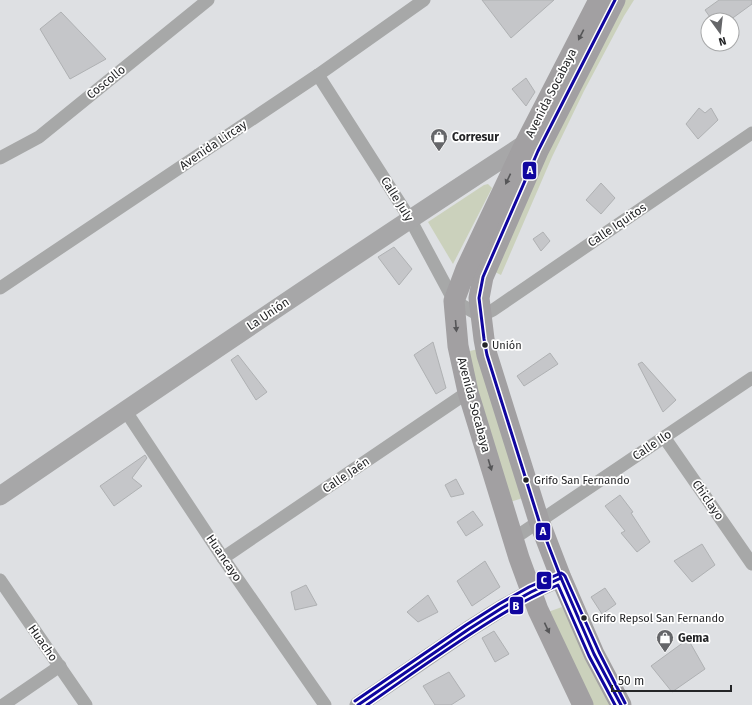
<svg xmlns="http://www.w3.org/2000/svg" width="752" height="705" font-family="'Fira Sans',sans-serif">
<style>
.green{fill:#cbd1bc}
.building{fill:#c5c6c9;stroke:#afb1b3}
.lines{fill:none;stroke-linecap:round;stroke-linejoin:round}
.minor{stroke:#a7a8a8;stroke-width:13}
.tertiary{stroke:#a7a8a8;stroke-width:17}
.secondary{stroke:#a7a7a8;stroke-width:19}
.primary{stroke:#a2a0a2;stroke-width:21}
.bus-1-casing{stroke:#fff;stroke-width:6}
.bus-2-casing{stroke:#fff;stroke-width:6}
.bus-3-casing{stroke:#fff;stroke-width:6}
.bus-1{stroke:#10069f;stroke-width:3}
.bus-2{stroke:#10069f;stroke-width:3}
.bus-3{stroke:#10069f;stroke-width:3}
.oneway{fill:#565658}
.bus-dot{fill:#242527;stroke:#fff;stroke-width:1.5}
.labels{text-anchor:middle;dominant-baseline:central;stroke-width:3.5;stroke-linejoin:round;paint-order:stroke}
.bus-label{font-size:11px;fill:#242527;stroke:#fff;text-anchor:start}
.street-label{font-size:12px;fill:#242527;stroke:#fff}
.poi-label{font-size:12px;font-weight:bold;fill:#242527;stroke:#fff;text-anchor:start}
.line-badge{stroke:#fff;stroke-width:1.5}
.badge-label{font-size:11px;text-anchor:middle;font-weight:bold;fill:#fff}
</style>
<rect width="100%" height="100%" fill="#dee0e3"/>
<g class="green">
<path d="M 622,0 L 634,0 L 624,16 L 584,91 L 552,157 L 501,275 L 493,271 L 524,197 Z"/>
<path d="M 488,184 L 492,188 L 453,264 L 428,222 L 484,185 Z"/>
<path d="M 478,349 L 523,498 L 510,502 L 466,352 Z"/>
<path d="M 562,607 L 611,705 L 592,705 L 548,612 Z"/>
</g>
<g class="building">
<path d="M 482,0 L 554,0 L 511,38 Z"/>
<path d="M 719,0 L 752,0 L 752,4 L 730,20 L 712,20 L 705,10 Z"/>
<path d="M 61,12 L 106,59 L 70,79 L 40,29 Z"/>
<path d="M 526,78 L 535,92 L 526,106 L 512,89 Z"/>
<path d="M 699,108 L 705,113 L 711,108 L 718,120 L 698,139 L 686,124 Z"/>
<path d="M 601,183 L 615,198 L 601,214 L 586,200 Z"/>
<path d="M 543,232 L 550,241 L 541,251 L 533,239 Z"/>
<path d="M 394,247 L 412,269 L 399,285 L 378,257 Z"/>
<path d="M 433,342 L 446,388 L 436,394 L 414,355 Z"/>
<path d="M 550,353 L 558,364 L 524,386 L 517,376 Z"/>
<path d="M 238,355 L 267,392 L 256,400 L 231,360 Z"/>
<path d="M 642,362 L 676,400 L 663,412 L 638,364 Z"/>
<path d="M 145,455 L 147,458 L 132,478 L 142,486 L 114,506 L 100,486 Z"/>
<path d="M 456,479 L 464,494 L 451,497 L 445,485 Z"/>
<path d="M 620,495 L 633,512 L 631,513 L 650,542 L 637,552 L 621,533 L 625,531 L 605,506 Z"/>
<path d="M 473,511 L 483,525 L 466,536 L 457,522 Z"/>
<path d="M 702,544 L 715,565 L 692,582 L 674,561 Z"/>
<path d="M 485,561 L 500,587 L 472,606 L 457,581 Z"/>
<path d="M 306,585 L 317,605 L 295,610 L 291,592 Z"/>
<path d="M 605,588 L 616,604 L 602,614 L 591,597 Z"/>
<path d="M 428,595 L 438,612 L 418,622 L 407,612 Z"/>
<path d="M 494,631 L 509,654 L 495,662 L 482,638 Z"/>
<path d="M 688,639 L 705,669 L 672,692 L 651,666 Z"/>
<path d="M 449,672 L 465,696 L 451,705 L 435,705 L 423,686 Z"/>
</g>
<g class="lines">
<g class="minor">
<path d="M 318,75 L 410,219 L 454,301 L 481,316 L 493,310 L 752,133"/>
<path d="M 0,158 L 39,137 L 208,0"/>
<path d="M 0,288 L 318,75 L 424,0"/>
<path d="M 125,410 L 223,558 L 325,705"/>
<path d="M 664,437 L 752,564"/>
<path d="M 513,539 L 752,378"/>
<path d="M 223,558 L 468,392"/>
<path d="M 0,580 L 86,705"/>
<path d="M 3,705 L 60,666"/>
</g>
<path class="tertiary" d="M 358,705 L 469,629 L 502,608 L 531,592 L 561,578"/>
<path class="secondary" d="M 0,496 C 174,377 348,259 525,144 L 530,147"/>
<g class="primary">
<path d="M 615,0 L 538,151 L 483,277 L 479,298 L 484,339 L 487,355 L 539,521 L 561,578 L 594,654 L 621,705"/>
<path d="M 583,705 L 538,610 L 519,558 L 468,392 L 458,346 L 454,301 L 466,269 L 525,144 L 599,0"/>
</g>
<defs>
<g id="bus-1">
<path d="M 615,0 L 538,151 L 483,277 L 479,298 L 484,339 L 487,355 L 539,521 L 561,578 L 594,654 L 621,705"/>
<path d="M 358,705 L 469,629 L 502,608 L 531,592 L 561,578"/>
</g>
<path id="bus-2" d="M 367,705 C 412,674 457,641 504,613 C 522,602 540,593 558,585 L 589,656 L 615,705"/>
<path id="bus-3" d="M 355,701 L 466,625 L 499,604 L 529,587 L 561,573 L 563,574 L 565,576 L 599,652 L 625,703"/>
</defs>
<use href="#bus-1" class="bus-1-casing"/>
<use href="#bus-2" class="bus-2-casing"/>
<use href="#bus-3" class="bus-3-casing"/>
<use href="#bus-1" class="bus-1"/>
<use href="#bus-2" class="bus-2"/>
<use href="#bus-3" class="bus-3"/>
</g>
<defs><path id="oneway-solid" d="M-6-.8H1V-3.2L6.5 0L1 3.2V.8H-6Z"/></defs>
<g class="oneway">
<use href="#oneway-solid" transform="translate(581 35) rotate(117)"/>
<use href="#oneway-solid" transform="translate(508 179) rotate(115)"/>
<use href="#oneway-solid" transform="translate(456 326) rotate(85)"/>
<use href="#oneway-solid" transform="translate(490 465) rotate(73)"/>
<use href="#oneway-solid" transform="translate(547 628) rotate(65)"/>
</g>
<defs>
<symbol id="shop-pin" viewBox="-11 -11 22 30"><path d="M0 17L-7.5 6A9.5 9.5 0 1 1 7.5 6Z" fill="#656669" stroke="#fff"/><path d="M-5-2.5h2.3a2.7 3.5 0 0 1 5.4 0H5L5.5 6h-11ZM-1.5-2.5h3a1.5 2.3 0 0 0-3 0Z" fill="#fff"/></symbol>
</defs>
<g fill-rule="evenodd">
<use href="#shop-pin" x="429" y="127" width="20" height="27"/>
<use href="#shop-pin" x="655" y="628" width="20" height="27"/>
</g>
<g class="bus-dot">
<circle cx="485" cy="345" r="3.5"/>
<circle cx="526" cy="480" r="3.5"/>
<circle cx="584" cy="618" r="3.5"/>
</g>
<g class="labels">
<g class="bus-label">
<text x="492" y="345">Unión</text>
<text x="534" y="480">Grifo San Fernando</text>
<text x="592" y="618">Grifo Repsol San Fernando</text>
</g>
<g class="street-label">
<text transform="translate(106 82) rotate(-39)">Coscollo</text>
<text transform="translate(551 93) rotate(-63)">Avenida Socabaya</text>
<text transform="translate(213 145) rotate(-34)">Avenida Lircay</text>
<text transform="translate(397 199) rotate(58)">Calle July</text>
<text transform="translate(617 225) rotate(-34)">Calle Iquitos</text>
<text transform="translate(268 314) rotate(-34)">La Unión</text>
<text transform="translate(474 405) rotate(75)">Avenida Socabaya</text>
<text transform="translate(652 445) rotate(-34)">Calle Ilo</text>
<text transform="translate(346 475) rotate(-34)">Calle Jaén</text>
<text transform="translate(708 500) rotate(55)">Chiclayo</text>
<text transform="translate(224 558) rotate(56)">Huancayo</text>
<text transform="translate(43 643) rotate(55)">Huacho</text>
</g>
<g class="poi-label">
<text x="452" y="137">Corresur</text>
<text x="678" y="638">Gema</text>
</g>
</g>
<g class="line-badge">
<rect x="522" y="161" width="15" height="19" rx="4" fill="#10069f"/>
<rect x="535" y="522" width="16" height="19" rx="4" fill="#10069f"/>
<rect x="536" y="571" width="16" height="19" rx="4" fill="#10069f"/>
<rect x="509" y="596" width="15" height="19" rx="4" fill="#10069f"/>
</g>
<g class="badge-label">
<text x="530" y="174">A</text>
<text x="543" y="535">A</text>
<text x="544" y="584">C</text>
<text x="516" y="610">B</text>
</g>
<g transform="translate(720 32) rotate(165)"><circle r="19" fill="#ffffff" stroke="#a7a8a9"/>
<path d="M0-3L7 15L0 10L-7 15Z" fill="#656669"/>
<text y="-6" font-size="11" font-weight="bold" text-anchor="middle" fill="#242527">N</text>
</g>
<path d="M612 685v6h119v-6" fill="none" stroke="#242527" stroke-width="2"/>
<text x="618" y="685" font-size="12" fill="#242527" stroke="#ffffff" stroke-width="3" paint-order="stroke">50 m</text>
</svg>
